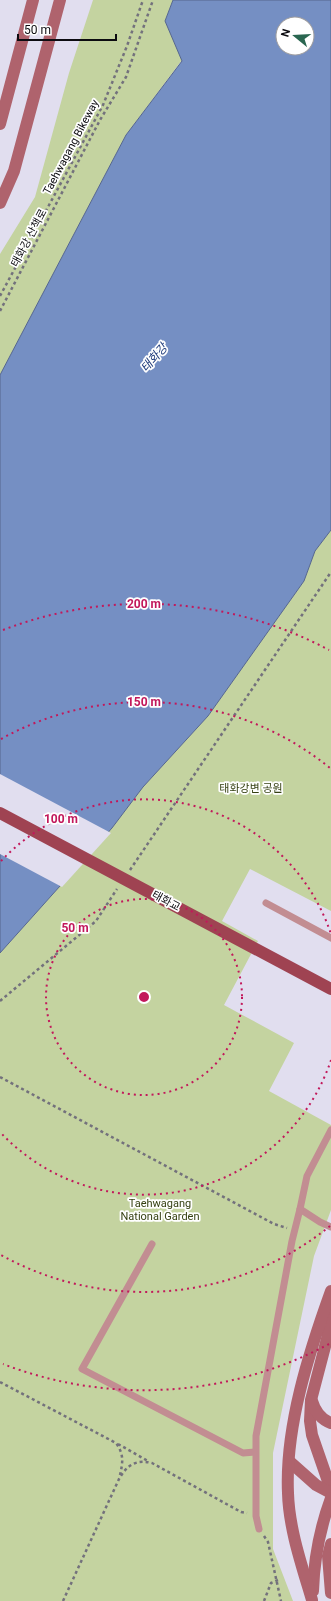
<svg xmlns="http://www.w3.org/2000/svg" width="331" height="1601" font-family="Roboto,'Noto Sans KR',sans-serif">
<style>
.green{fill:#c4d3a0}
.water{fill:#758fc3;stroke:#56678d;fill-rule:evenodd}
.pier{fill:#e1deef}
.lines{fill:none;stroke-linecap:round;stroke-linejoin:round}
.path{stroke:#73717c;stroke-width:2.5;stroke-dasharray:3 3;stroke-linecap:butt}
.lane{stroke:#c28d92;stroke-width:7}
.secondary{stroke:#af636d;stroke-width:12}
.primary{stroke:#9f4352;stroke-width:12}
.ring{fill:none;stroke:#c2185b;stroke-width:2;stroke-dasharray:2 4}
.labels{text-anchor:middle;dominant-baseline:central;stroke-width:3.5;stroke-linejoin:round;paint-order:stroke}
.street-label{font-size:11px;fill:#0c0b10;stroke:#fff}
.park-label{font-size:11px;fill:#354012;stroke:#fff}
.water-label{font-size:12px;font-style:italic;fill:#1f3b7b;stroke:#fff}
.centre{fill:#c2185b;stroke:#fff;stroke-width:2}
.ring-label{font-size:12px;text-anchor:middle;font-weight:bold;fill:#c2185b;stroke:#fff;stroke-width:3.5;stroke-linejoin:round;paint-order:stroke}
</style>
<rect width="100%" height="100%" fill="#e1deef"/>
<g class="green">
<path d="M 93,0 L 173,0 L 165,21 L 182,60 L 126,135 L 0,375 L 0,254 L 35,197 L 69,73 Z"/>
<path d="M 331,530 L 331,911 L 250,869 L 222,921 L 258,941 L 224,1005 L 294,1043 L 269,1091 L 331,1125 L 331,1210 L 314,1256 L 273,1453 L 273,1549 L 293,1601 L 0,1601 L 0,953 L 112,828 L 143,787 L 208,716 L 304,581 L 315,551 Z"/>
</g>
<path class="water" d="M 173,0 L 331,0 L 331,530 L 315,551 L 304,581 L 208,716 L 143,787 L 112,828 L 0,953 L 0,375 L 126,135 L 182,61 L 165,21 ZM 283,24 L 307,24 L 307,48 L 283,48 Z"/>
<path class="pier" d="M 0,774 L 111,833 L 62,887 L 0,854 Z"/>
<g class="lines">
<g class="path">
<path d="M 0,296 L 103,105 L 127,46 L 143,0"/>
<path d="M 0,311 L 100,120 L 126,77 L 153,0"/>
<path d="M 130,870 L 331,572"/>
<path d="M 0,1001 L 96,921 L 117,889"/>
<path d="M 0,1077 L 274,1224 L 287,1228"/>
<path d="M 0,1382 L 116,1443 C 124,1454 123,1462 120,1475"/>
<path d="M 118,1444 L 148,1461"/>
<path d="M 264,1536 L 268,1542 L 281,1601"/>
<path d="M 63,1601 L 119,1479 C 127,1465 136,1459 152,1463 L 241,1512 L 247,1513"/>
<path d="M 264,1601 L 271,1583 L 278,1580"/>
</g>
<g class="lane">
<path d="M 266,903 L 331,938"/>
<path d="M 331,1130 L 307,1176 L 300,1209 L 320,1222 L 331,1227"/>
<path d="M 152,1244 L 82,1369 L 243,1453 L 255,1452"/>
<path d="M 259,1529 L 256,1516 L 256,1436 L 292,1241 L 300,1209"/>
</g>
<g class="secondary">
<path d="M 0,124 L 33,0"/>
<path d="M 0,203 L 14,171 L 60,0"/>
<path d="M 328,1308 L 328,1335 L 311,1400 L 310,1421 L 312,1435 L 331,1490"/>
<path d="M 312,1401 C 315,1411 320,1419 331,1423"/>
<path d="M 289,1461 L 316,1485 L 331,1493"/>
<path d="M 331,1544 L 328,1556 L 331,1593"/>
<path d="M 313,1591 C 314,1559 320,1528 331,1498"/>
<path d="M 312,1600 C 302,1566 289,1529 288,1493 C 285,1427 309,1352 331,1291"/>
</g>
<path class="primary" d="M 0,813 L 331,989"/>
</g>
<g class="ring">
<circle cx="144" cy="997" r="98"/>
<path d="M331 1060A197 197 0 0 1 1 1133M1 861A197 197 0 0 1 331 934"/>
<path d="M330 1226A295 295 0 0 1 1 1255M1 739A295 295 0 0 1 330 768"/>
<path d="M329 1344A393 393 0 0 1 3 1364M3 630A393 393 0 0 1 329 650"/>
</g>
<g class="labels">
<g class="street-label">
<text transform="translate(71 147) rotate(-62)">Taehwagang Bikeway</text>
<text transform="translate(29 238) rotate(-62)">태화강 산책로</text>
<text transform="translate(166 901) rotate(28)">태화교</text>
</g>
<g class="park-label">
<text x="251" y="788">태화강변 공원</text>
<text x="160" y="1203">Taehwagang<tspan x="160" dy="13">National Garden</tspan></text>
</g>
<g class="water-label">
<text transform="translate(154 358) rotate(-49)">태화강</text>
</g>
</g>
<circle cx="144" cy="997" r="6" class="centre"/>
<g class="ring-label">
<text x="144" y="608">200 m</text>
<text x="144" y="706">150 m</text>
<text x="61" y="823">100 m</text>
<text x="75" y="932">50 m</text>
</g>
<g transform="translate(295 36) rotate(288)"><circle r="19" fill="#ffffff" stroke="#9e9d9f"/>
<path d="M0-3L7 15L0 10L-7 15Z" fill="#2a6650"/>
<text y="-6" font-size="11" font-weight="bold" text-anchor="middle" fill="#0c0b10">N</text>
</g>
<path d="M18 34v6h98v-6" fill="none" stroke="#0c0b10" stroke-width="2"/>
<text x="24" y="34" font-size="12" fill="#0c0b10" stroke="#ffffff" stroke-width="3" paint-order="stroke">50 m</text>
</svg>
